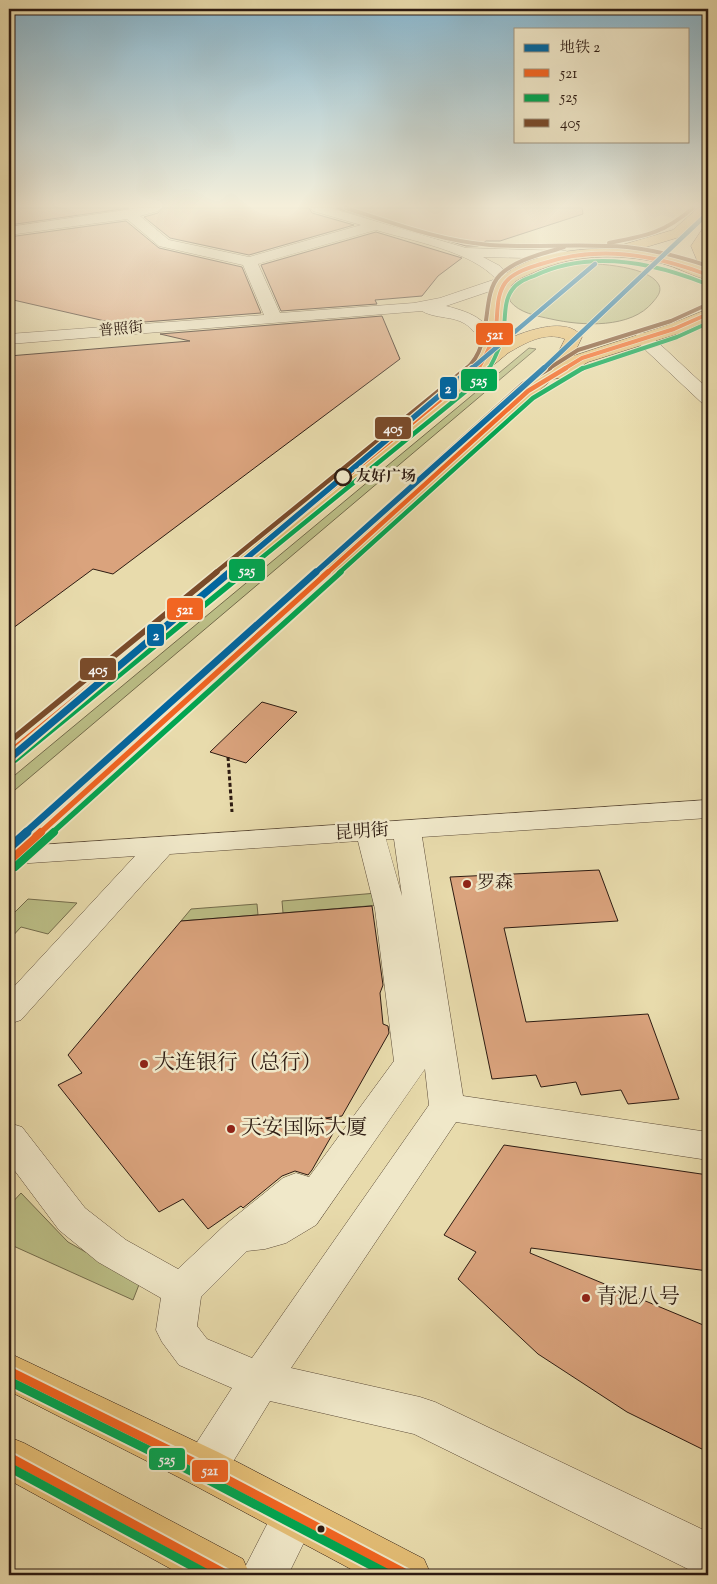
<svg xmlns="http://www.w3.org/2000/svg" width="717" height="1584" font-family="'Sorts Mill Goudy','Noto Serif SC',serif">
<style>
.green{fill:#bbbe86;stroke:#746c4c}
.building{fill:#daa37d;stroke:#2d1b12}
.lines{fill:none;stroke-linecap:round;stroke-linejoin:round}
.minor-casing{stroke:#5c4b38;stroke-width:1}
.major-casing{stroke:#2d1b12;stroke-width:1}
.path{stroke:#2d1b12;stroke-width:3;stroke-dasharray:4 2.5;stroke-linecap:butt}
.minor{fill:#f0e8c9;fill-rule:evenodd}
.major{fill:#e4be76;fill-rule:evenodd}
.bus-1-far4-casing{stroke:#f0e8c9;stroke-width:5.5}
.bus-1-far3-casing{stroke:#f0e8c9;stroke-width:7}
.bus-1-far2-casing{stroke:#f0e8c9;stroke-width:9}
.bus-1-far1-casing{stroke:#f0e8c9;stroke-width:11}
.bus-1-casing{stroke:#f0e8c9;stroke-width:13}
.bus-2-far4-casing{stroke:#f0e8c9;stroke-width:5.5}
.bus-2-far3-casing{stroke:#f0e8c9;stroke-width:7}
.bus-2-far2-casing{stroke:#f0e8c9;stroke-width:9}
.bus-2-far1-casing{stroke:#f0e8c9;stroke-width:11}
.bus-2-casing{stroke:#f0e8c9;stroke-width:13}
.bus-3-far3-casing{stroke:#f0e8c9;stroke-width:5.5}
.bus-3-far2-casing{stroke:#f0e8c9;stroke-width:7}
.bus-3-far1-casing{stroke:#f0e8c9;stroke-width:9}
.bus-3-casing{stroke:#f0e8c9;stroke-width:11}
.bus-1-far4{stroke:#f26522;stroke-width:4}
.bus-1-far3{stroke:#f26522;stroke-width:4.5}
.bus-1-far2{stroke:#f26522;stroke-width:5.5}
.bus-1-far1{stroke:#f26522;stroke-width:8}
.bus-1{stroke:#f26522;stroke-width:9}
.bus-2-far4{stroke:#00a651;stroke-width:4}
.bus-2-far3{stroke:#00a651;stroke-width:4.5}
.bus-2-far2{stroke:#00a651;stroke-width:5.5}
.bus-2-far1{stroke:#00a651;stroke-width:8}
.bus-2{stroke:#00a651;stroke-width:9}
.bus-3-far3{stroke:#7a4b2a;stroke-width:4}
.bus-3-far2{stroke:#7a4b2a;stroke-width:4.5}
.bus-3-far1{stroke:#7a4b2a;stroke-width:5.5}
.bus-3{stroke:#7a4b2a;stroke-width:8}
.metro-1-far3-casing{stroke:#f0e8c9;stroke-width:6}
.metro-1-far2-casing{stroke:#f0e8c9;stroke-width:8}
.metro-1-far1-casing{stroke:#f0e8c9;stroke-width:11}
.metro-1-casing{stroke:#f0e8c9;stroke-width:12}
.metro-1-far3{stroke:#0066a1;stroke-width:4.5}
.metro-1-far2{stroke:#0066a1;stroke-width:5.5}
.metro-1-far1{stroke:#0066a1;stroke-width:7}
.metro-1{stroke:#0066a1;stroke-width:9}
.stop-dot{fill:#f0e8c9;stroke:#2d1b12;stroke-width:2.5}
.poi-dot{fill:#8f2418;stroke:#f0e8c9;stroke-width:2}
.bus-dot{fill:#2d1b12;stroke:#f0e8c9;stroke-width:2}
.labels{text-anchor:middle;dominant-baseline:central;stroke-width:5;stroke-linejoin:round;paint-order:stroke}
.far-street-label{font-size:15px;fill:#2d1b12;stroke:#f0e8c9}
.far-stop-label{font-size:15px;font-weight:bold;fill:#2d1b12;stroke:#f0e8c9;text-anchor:start}
.street-label{font-size:18px;fill:#2d1b12;stroke:#f0e8c9}
.poi-label{font-size:18px;fill:#2d1b12;stroke:#f0e8c9;text-anchor:start}
.near-poi-label{font-size:21px;fill:#2d1b12;stroke:#f0e8c9;text-anchor:start}
.line-badge{stroke:#f0e8c9;stroke-width:2}
.badge-label{font-size:14px;text-anchor:middle;font-weight:bold;fill:#fff}
</style>
<rect width="100%" height="100%" fill="#e8dbac"/>
<filter id="stains"><feTurbulence type="fractalNoise" baseFrequency=".004" numOctaves="4"/><feColorMatrix values="0 0 0 0 .2 0 0 0 0 .09 0 0 0 0 .02 0 0 0 .5 -.17"/></filter>
<radialGradient id="worn" r=".72"><stop offset=".6" stop-color="#630" stop-opacity="0"/><stop offset="1" stop-color="#630" stop-opacity=".3"/></radialGradient>
<g class="green">
<path d="M 567,263 C 588,263 648,264 659,285 C 662,292 657,297 653,302 C 631,329 582,326 551,319 C 537,316 519,313 510,301 C 511,273 546,267 567,263 Z"/>
<path d="M 529,348 L 536,349 L 9,795 L 9,780 Z"/>
<path d="M 377,893 L 380,905 L 283,913 L 282,901 Z"/>
<path d="M 28,899 L 77,903 L 48,934 L 21,927 L 9,940 L 9,918 Z"/>
<path d="M 257,904 L 258,915 L 181,921 L 191,909 Z"/>
<path d="M 21,1193 L 68,1242 L 105,1263 L 142,1277 L 133,1300 L 9,1244 L 9,1206 Z"/>
</g>
<g class="building">
<path d="M 9,208 L 129,208 L 9,225 Z"/>
<path d="M 162,208 L 309,208 L 312,213 L 354,225 L 249,255 L 170,238 L 144,217 L 158,213 Z"/>
<path d="M 336,208 L 582,208 L 583,214 L 500,241 L 486,241 L 478,246 L 466,246 Z"/>
<path d="M 126,221 L 159,248 L 242,267 L 261,313 L 118,324 L 9,299 L 9,237 Z"/>
<path d="M 376,232 L 462,258 L 438,276 L 422,296 L 375,300 L 377,304 L 281,311 L 261,265 Z"/>
<path d="M 382,316 L 400,359 L 113,574 L 93,569 L 9,631 L 9,356 L 190,341 L 160,334 Z"/>
<path d="M 262,702 L 297,712 L 246,763 L 210,752 Z"/>
<path d="M 599,870 L 618,921 L 504,928 L 526,1022 L 648,1014 L 679,1099 L 628,1104 L 621,1090 L 581,1095 L 576,1082 L 541,1087 L 536,1075 L 492,1079 L 450,877 Z"/>
<path d="M 372,906 L 383,985 L 380,993 L 383,1024 L 388,1026 L 389,1033 L 342,1116 L 325,1118 L 340,1121 L 312,1170 L 308,1175 L 295,1171 L 282,1176 L 243,1208 L 241,1206 L 208,1229 L 183,1199 L 159,1212 L 58,1085 L 82,1073 L 68,1055 L 181,921 Z"/>
<path d="M 504,1145 L 708,1175 L 708,1271 L 531,1248 L 530,1253 L 708,1327 L 708,1452 L 627,1412 L 538,1354 L 458,1279 L 476,1252 L 444,1235 Z"/>
</g>
<g class="lines">
<defs>
<g id="minor">
<path d="M 139,208 L 160,208 L 158,211 L 140,216 L 169,240 L 249,257 L 361,225 L 313,211 L 311,208 L 331,208 L 466,248 L 566,251 L 573,255 L 566,259 L 483,257 L 500,266 L 514,281 L 511,284 L 446,306 C 474,313 492,321 498,351 L 495,355 L 483,355 C 478,348 481,339 475,333 C 460,313 439,321 422,311 L 9,344 L 9,334 L 264,315 L 243,265 L 159,246 L 127,219 L 9,235 L 9,227 ZM 376,230 C 412,241 471,251 496,279 L 440,298 L 414,303 L 280,313 L 258,264 Z"/>
<path d="M 643,333 L 649,334 L 708,389 L 708,404 L 702,403 L 637,342 L 635,338 L 637,334 Z"/>
<path d="M 708,800 L 708,818 L 422,837 L 463,1096 L 708,1132 L 708,1160 L 456,1122 L 291,1368 L 420,1397 L 435,1402 L 708,1532 L 708,1575 L 692,1571 L 414,1434 L 270,1401 L 220,1483 L 205,1489 L 190,1483 L 183,1468 L 190,1453 L 232,1388 L 179,1365 L 162,1342 L 156,1330 L 161,1298 L 98,1262 L 59,1230 L 9,1163 L 9,1123 L 22,1127 L 85,1208 L 126,1240 L 178,1269 L 226,1224 L 283,1178 L 296,1173 L 309,1177 L 394,1061 L 375,909 L 358,841 L 170,854 L 21,1020 L 9,1024 L 9,992 L 135,856 L 15,864 L 9,863 L 9,847 ZM 386,839 L 394,839 L 402,896 ZM 425,1069 L 429,1105 L 252,1358 L 207,1339 L 197,1326 L 201,1297 L 247,1251 L 265,1249 L 286,1243 L 316,1225 Z"/>
<path d="M 295,1494 L 311,1501 L 317,1516 L 288,1575 L 241,1575 L 279,1501 Z"/>
</g>
<g id="major">
<path d="M 698,208 L 708,208 L 708,213 L 683,236 L 636,250 L 664,255 L 699,265 L 691,246 L 703,228 L 708,227 L 708,242 L 705,246 L 708,256 L 708,280 C 692,276 677,267 661,263 C 618,253 570,254 530,274 C 523,277 515,280 511,286 L 500,343 C 519,333 567,314 582,337 L 573,356 L 668,325 L 708,309 L 708,320 L 680,333 L 588,362 L 561,378 L 552,379 L 19,868 L 9,870 L 9,845 L 542,369 L 559,351 L 565,339 C 545,331 525,343 508,353 L 18,759 L 9,761 L 9,740 L 473,364 C 489,336 483,318 493,291 C 506,254 587,246 620,249 L 622,245 L 673,230 Z"/>
<path d="M 9,1353 L 220,1453 L 424,1559 L 431,1575 L 362,1575 L 190,1483 L 9,1391 Z"/>
<path d="M 9,1437 L 24,1443 L 243,1559 L 250,1575 L 182,1575 L 9,1480 Z"/>
</g>
</defs>
<use href="#minor" class="minor-casing"/>
<use href="#major" class="major-casing"/>
<path class="path" d="M 228,757 L 232,812"/>
<use href="#minor" class="minor"/>
<use href="#major" class="major"/>
<defs>
<g id="bus-1-far4">
<path d="M 478,369 C 486,356 493,342 496,327 C 498,312 496,296 505,283 C 513,272 529,268 541,264 C 598,245 653,254 708,275"/>
<path d="M 564,369 L 582,358 L 674,329 L 708,314"/>
</g>
<g id="bus-1-far3">
<path d="M 229,573 L 479,368"/>
<path d="M 327,573 L 528,391 L 566,368"/>
</g>
<g id="bus-1-far2">
<path d="M 9,753 L 231,572"/>
<path d="M 40,833 L 328,572"/>
</g>
<path id="bus-1-far1" d="M 9,861 L 41,832"/>
<g id="bus-1">
<path d="M 9,1371 L 205,1468 L 408,1575"/>
<path d="M 9,1457 L 227,1575"/>
</g>
<g id="bus-2-far4">
<path d="M 489,369 C 495,358 501,346 503,334 C 506,320 503,302 512,290 C 517,282 526,279 534,276 C 588,250 651,262 704,283"/>
<path d="M 581,369 L 677,337 L 708,323"/>
</g>
<g id="bus-2-far3">
<path d="M 243,573 L 482,378 L 489,368"/>
<path d="M 339,573 L 533,398 L 583,368"/>
</g>
<g id="bus-2-far2">
<path d="M 15,760 L 245,572"/>
<path d="M 52,833 L 341,572"/>
</g>
<path id="bus-2-far1" d="M 15,867 L 54,832"/>
<g id="bus-2">
<path d="M 9,1381 L 201,1476 L 390,1575"/>
<path d="M 9,1467 L 209,1575"/>
</g>
<g id="bus-3-far3">
<path d="M 346,208 C 393,223 440,241 490,245 C 535,248 581,243 627,247 C 655,250 681,257 708,266"/>
<path d="M 609,243 C 646,236 664,233 693,208"/>
<path d="M 466,369 C 495,345 479,296 500,275 C 516,259 543,254 564,247"/>
<path d="M 548,369 L 578,350 L 671,321 L 704,306"/>
</g>
<g id="bus-3-far2">
<path d="M 215,573 L 467,368"/>
<path d="M 314,573 L 523,384 L 550,368"/>
</g>
<g id="bus-3-far1">
<path d="M 9,742 L 217,572"/>
<path d="M 26,833 L 315,572"/>
</g>
<path id="bus-3" d="M 9,849 L 28,832"/>
</defs>
<use href="#bus-1-far4" class="bus-1-far4-casing"/>
<use href="#bus-1-far3" class="bus-1-far3-casing"/>
<use href="#bus-1-far2" class="bus-1-far2-casing"/>
<use href="#bus-1-far1" class="bus-1-far1-casing"/>
<use href="#bus-1" class="bus-1-casing"/>
<use href="#bus-2-far4" class="bus-2-far4-casing"/>
<use href="#bus-2-far3" class="bus-2-far3-casing"/>
<use href="#bus-2-far2" class="bus-2-far2-casing"/>
<use href="#bus-2-far1" class="bus-2-far1-casing"/>
<use href="#bus-2" class="bus-2-casing"/>
<use href="#bus-3-far3" class="bus-3-far3-casing"/>
<use href="#bus-3-far2" class="bus-3-far2-casing"/>
<use href="#bus-3-far1" class="bus-3-far1-casing"/>
<use href="#bus-3" class="bus-3-casing"/>
<use href="#bus-1-far4" class="bus-1-far4"/>
<use href="#bus-1-far3" class="bus-1-far3"/>
<use href="#bus-1-far2" class="bus-1-far2"/>
<use href="#bus-1-far1" class="bus-1-far1"/>
<use href="#bus-1" class="bus-1"/>
<use href="#bus-2-far4" class="bus-2-far4"/>
<use href="#bus-2-far3" class="bus-2-far3"/>
<use href="#bus-2-far2" class="bus-2-far2"/>
<use href="#bus-2-far1" class="bus-2-far1"/>
<use href="#bus-2" class="bus-2"/>
<use href="#bus-3-far3" class="bus-3-far3"/>
<use href="#bus-3-far2" class="bus-3-far2"/>
<use href="#bus-3-far1" class="bus-3-far1"/>
<use href="#bus-3" class="bus-3"/>
<defs>
<g id="metro-1-far3">
<path d="M 471,369 L 595,264"/>
<path d="M 543,369 L 708,213"/>
</g>
<g id="metro-1-far2">
<path d="M 229,573 L 472,368"/>
<path d="M 315,573 L 544,368"/>
</g>
<g id="metro-1-far1">
<path d="M 9,759 L 230,572"/>
<path d="M 25,833 L 316,572"/>
</g>
<path id="metro-1" d="M 9,848 L 27,832"/>
</defs>
<use href="#metro-1-far3" class="metro-1-far3-casing"/>
<use href="#metro-1-far2" class="metro-1-far2-casing"/>
<use href="#metro-1-far1" class="metro-1-far1-casing"/>
<use href="#metro-1" class="metro-1-casing"/>
<use href="#metro-1-far3" class="metro-1-far3"/>
<use href="#metro-1-far2" class="metro-1-far2"/>
<use href="#metro-1-far1" class="metro-1-far1"/>
<use href="#metro-1" class="metro-1"/>
</g>
<linearGradient id="sky" x2="0" y2="1"><stop stop-color="#87b7d0"/><stop offset="0.48" stop-color="#f5efda"/><stop offset="1" stop-color="#f5efda" stop-opacity="0"/></linearGradient>
<rect width="717" height="429" fill="url(#sky)"/>
<circle class="stop-dot" cx="343" cy="477" r="8"/>
<g class="poi-dot">
<circle cx="467" cy="884" r="5"/>
<circle cx="144" cy="1064" r="5"/>
<circle cx="231" cy="1129" r="5"/>
<circle cx="586" cy="1298" r="5"/>
</g>
<circle class="bus-dot" cx="321" cy="1529" r="4.5"/>
<g class="labels">
<g class="far-street-label">
<text transform="translate(121 330) rotate(-5)">普照街</text>
</g>
<g class="far-stop-label">
<text x="356" y="477">友好广场</text>
</g>
<g class="street-label">
<text transform="translate(362 833) rotate(-4)">昆明街</text>
</g>
<g class="poi-label">
<text x="477" y="884">罗森</text>
</g>
<g class="near-poi-label">
<text x="154" y="1064">大连银行（总行）</text>
<text x="241" y="1129">天安国际大厦</text>
<text x="596" y="1298">青泥八号</text>
</g>
</g>
<g class="line-badge">
<rect x="475" y="322" width="39" height="24" rx="5" fill="#f26522"/>
<rect x="460" y="368" width="38" height="24" rx="5" fill="#00a651"/>
<rect x="439" y="376" width="19" height="24" rx="5" fill="#0066a1"/>
<rect x="374" y="416" width="38" height="24" rx="5" fill="#7a4b2a"/>
<rect x="228" y="558" width="38" height="24" rx="5" fill="#00a651"/>
<rect x="166" y="597" width="38" height="24" rx="5" fill="#f26522"/>
<rect x="146" y="623" width="19" height="24" rx="5" fill="#0066a1"/>
<rect x="79" y="657" width="38" height="24" rx="5" fill="#7a4b2a"/>
<rect x="148" y="1447" width="38" height="24" rx="5" fill="#00a651"/>
<rect x="191" y="1459" width="38" height="24" rx="5" fill="#f26522"/>
</g>
<g class="badge-label">
<text x="495" y="339">521</text>
<text x="479" y="385">525</text>
<text x="448" y="393">2</text>
<text x="393" y="433">405</text>
<text x="247" y="575">525</text>
<text x="185" y="614">521</text>
<text x="156" y="640">2</text>
<text x="98" y="674">405</text>
<text x="167" y="1464">525</text>
<text x="210" y="1475">521</text>
</g>
<rect width="717" height="1584" fill="none" stroke="#e8dbac" stroke-width="30"/>
<rect x="10" y="10" width="697" height="1564" fill="none" stroke="#2d1b12" stroke-width="2.5"/>
<rect x="15" y="15" width="687" height="1554" fill="none" stroke="#2d1b12"/>
<rect x="514" y="28" width="175" height="115" fill="#f0e8c9" stroke="#a29680"/>
<rect x="524" y="44" width="25" height="8" fill="#0066a1" stroke="#a29680"/>
<text x="560" y="52" font-size="15" fill="#2d1b12">地铁 2</text>
<rect x="524" y="69" width="25" height="8" fill="#f26522" stroke="#a29680"/>
<text x="560" y="78" font-size="15" fill="#2d1b12">521</text>
<rect x="524" y="94" width="25" height="8" fill="#00a651" stroke="#a29680"/>
<text x="560" y="102" font-size="15" fill="#2d1b12">525</text>
<rect x="524" y="119" width="25" height="8" fill="#7a4b2a" stroke="#a29680"/>
<text x="560" y="128" font-size="15" fill="#2d1b12">405</text>
<rect width="100%" height="100%" filter="url(#stains)"/>
<rect width="100%" height="100%" fill="url(#worn)"/>
</svg>
